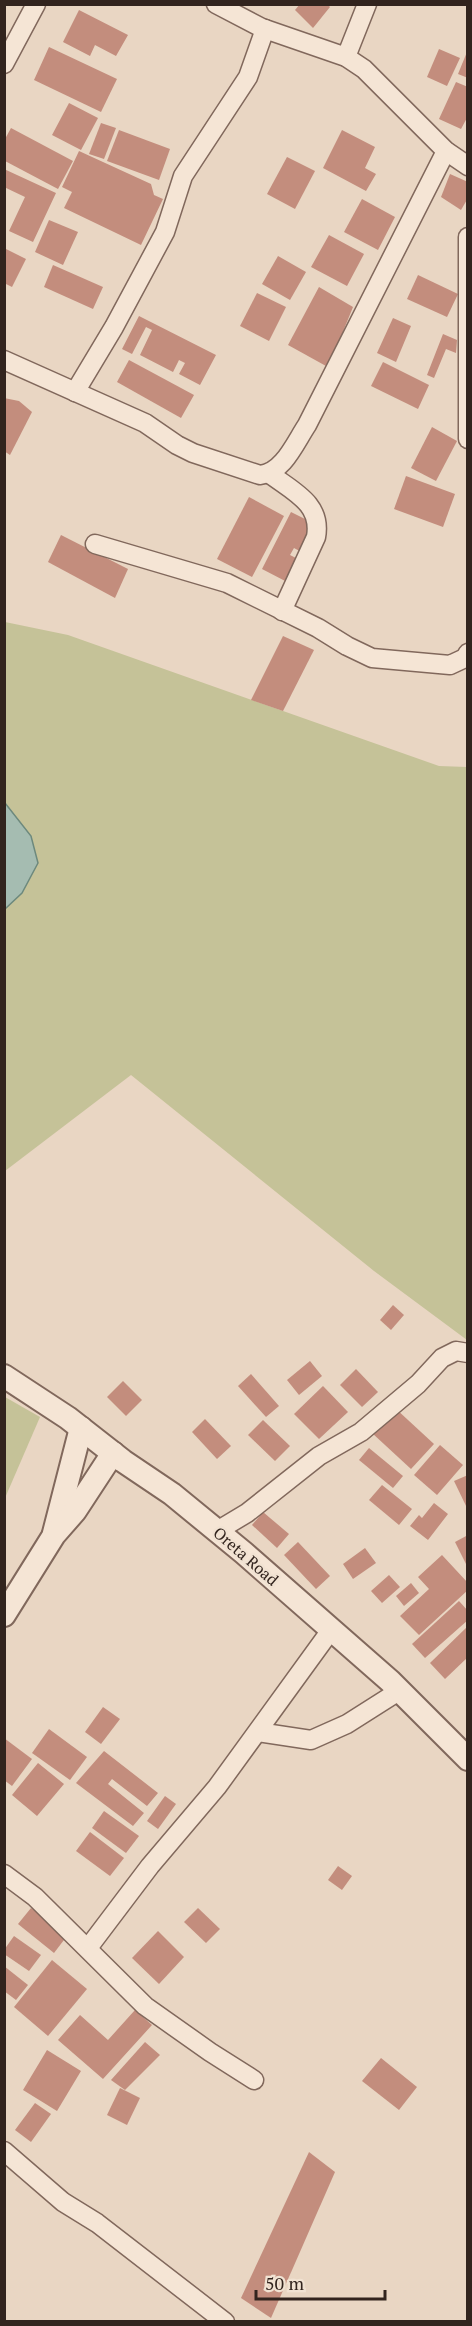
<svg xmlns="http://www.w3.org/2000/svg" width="472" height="2326" font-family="'PT Serif',serif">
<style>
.green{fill:#c5c298}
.water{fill:#a5bcb1;stroke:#6d897d;stroke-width:1.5}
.building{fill:#c38d7d}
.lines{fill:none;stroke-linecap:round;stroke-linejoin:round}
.minor-casing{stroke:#81685c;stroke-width:21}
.tertiary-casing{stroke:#81685c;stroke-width:26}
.minor{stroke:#f5e5d5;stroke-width:18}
.tertiary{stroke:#f5e5d5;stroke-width:22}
.labels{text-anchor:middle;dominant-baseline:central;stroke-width:5;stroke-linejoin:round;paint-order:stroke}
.street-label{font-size:16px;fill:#32241e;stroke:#f1e2d2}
</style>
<rect width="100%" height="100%" fill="#e9d6c3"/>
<g class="green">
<path d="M 5,622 L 68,635 L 439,766 L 467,767 L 467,1340 L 374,1271 L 131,1075 L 5,1171 Z"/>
<path d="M 5,1397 L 40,1417 L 5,1498 Z"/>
</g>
<path class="water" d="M 5,803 L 31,836 L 38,863 L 22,893 L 5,909 Z"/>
<g class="building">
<path d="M 300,4 L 327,4 L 330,7 L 313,28 L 295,10 Z"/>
<path d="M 79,10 L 128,35 L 116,56 L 95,45 L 90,56 L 63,42 Z"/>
<path d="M 49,47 L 117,79 L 101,112 L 34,80 Z"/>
<path d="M 439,49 L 460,58 L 447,86 L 427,77 Z"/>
<path d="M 467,52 L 468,52 L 468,78 L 458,74 Z"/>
<path d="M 456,82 L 468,87 L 468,116 L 461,129 L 439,119 Z"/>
<path d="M 69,103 L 98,118 L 81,150 L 52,135 Z"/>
<path d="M 101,123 L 116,128 L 104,159 L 89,154 Z"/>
<path d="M 11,128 L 73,161 L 58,189 L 5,161 L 5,139 Z"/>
<path d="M 119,130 L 170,149 L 159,180 L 107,161 Z"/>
<path d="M 342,130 L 375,147 L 365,168 L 376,174 L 366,191 L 323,168 Z"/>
<path d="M 79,151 L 151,184 L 154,195 L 163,199 L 141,245 L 64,208 L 72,192 L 62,187 Z"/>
<path d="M 287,157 L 315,171 L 295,209 L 267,194 Z"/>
<path d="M 4,169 L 56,193 L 33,242 L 9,231 L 25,197 L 4,187 Z"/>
<path d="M 450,174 L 468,182 L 468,198 L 461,210 L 441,197 Z"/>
<path d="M 362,199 L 395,217 L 378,250 L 344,232 Z"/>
<path d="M 49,220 L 78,232 L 63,265 L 35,252 Z"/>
<path d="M 329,235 L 364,254 L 347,286 L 311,267 Z"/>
<path d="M 4,248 L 26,259 L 12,287 L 4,283 Z"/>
<path d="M 278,256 L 306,272 L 290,300 L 262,284 Z"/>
<path d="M 53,265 L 103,287 L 93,309 L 44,287 Z"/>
<path d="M 418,275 L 458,294 L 447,317 L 407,299 Z"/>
<path d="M 319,287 L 353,307 L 340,339 L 326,366 L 288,345 Z"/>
<path d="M 257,293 L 286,307 L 269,341 L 240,326 Z"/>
<path d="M 139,316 L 216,355 L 200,385 L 179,374 L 185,363 L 179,360 L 173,372 L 140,355 L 152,330 L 146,327 L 132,354 L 122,349 Z"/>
<path d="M 393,318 L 411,326 L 396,362 L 377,353 Z"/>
<path d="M 443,334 L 457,340 L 456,353 L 446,349 L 434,378 L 427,375 Z"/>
<path d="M 129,360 L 194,395 L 181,418 L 117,382 Z"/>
<path d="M 383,362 L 429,385 L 418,409 L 371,386 Z"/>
<path d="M 4,398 L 19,401 L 32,412 L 10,455 L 4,451 Z"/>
<path d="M 432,427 L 457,441 L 436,481 L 411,468 Z"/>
<path d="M 406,476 L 455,494 L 443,527 L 394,509 Z"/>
<path d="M 249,497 L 284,516 L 252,577 L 217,559 Z"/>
<path d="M 291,512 L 319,526 L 305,554 L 294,548 L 290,555 L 300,560 L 289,583 L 262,569 Z"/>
<path d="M 61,535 L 128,569 L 115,598 L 48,562 Z"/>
<path d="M 283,636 L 314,650 L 283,711 L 251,700 Z"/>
<path d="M 393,1305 L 404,1315 L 391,1330 L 380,1320 Z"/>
<path d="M 310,1361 L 322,1376 L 299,1395 L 287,1380 Z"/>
<path d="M 356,1369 L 378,1392 L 362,1407 L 340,1385 Z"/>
<path d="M 251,1374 L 279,1406 L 266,1417 L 238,1386 Z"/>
<path d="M 123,1381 L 142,1400 L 126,1416 L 107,1397 Z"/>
<path d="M 323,1386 L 348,1412 L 319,1439 L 294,1414 Z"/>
<path d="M 395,1408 L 434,1444 L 411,1469 L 372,1433 Z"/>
<path d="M 205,1419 L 231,1446 L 217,1459 L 192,1432 Z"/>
<path d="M 263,1420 L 290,1446 L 275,1461 L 248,1435 Z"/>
<path d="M 440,1445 L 463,1465 L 437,1495 L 414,1475 Z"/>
<path d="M 369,1448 L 403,1476 L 393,1488 L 359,1460 Z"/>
<path d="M 468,1475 L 468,1510 L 454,1481 Z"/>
<path d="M 382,1485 L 412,1509 L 399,1525 L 369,1500 Z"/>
<path d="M 434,1503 L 448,1514 L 428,1540 L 410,1526 L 419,1515 L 422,1518 Z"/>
<path d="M 263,1512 L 289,1534 L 277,1548 L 252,1525 Z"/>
<path d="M 468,1535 L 468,1568 L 455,1542 Z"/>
<path d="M 298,1542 L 330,1576 L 316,1589 L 284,1555 Z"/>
<path d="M 365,1548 L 376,1563 L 353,1579 L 343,1564 Z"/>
<path d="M 442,1555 L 468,1583 L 468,1590 L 419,1635 L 400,1616 L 429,1589 L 418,1577 Z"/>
<path d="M 389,1575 L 400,1587 L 382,1603 L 371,1591 Z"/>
<path d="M 411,1583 L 419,1593 L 404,1606 L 396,1596 Z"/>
<path d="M 459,1601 L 468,1611 L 468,1620 L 425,1658 L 412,1644 Z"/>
<path d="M 468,1626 L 468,1657 L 445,1679 L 430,1663 Z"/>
<path d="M 103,1707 L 120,1719 L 101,1744 L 85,1732 Z"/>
<path d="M 49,1729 L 87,1757 L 70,1780 L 32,1753 Z"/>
<path d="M 4,1738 L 32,1759 L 12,1786 L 4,1780 Z"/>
<path d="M 104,1751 L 158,1793 L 147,1806 L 112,1779 L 108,1784 L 144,1813 L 133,1826 L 76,1783 Z"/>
<path d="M 38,1763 L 64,1784 L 37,1816 L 12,1795 Z"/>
<path d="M 165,1796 L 176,1804 L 158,1829 L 147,1821 Z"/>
<path d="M 104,1811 L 139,1836 L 126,1853 L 92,1828 Z"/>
<path d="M 90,1832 L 124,1858 L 110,1876 L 76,1851 Z"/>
<path d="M 338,1866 L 352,1876 L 342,1890 L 328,1880 Z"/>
<path d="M 31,1908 L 67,1936 L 54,1953 L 18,1924 Z"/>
<path d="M 198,1908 L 220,1929 L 206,1943 L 184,1922 Z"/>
<path d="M 158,1931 L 184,1957 L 159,1984 L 132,1958 Z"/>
<path d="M 14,1936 L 41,1955 L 29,1971 L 4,1954 L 4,1950 Z"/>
<path d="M 52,1960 L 87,1989 L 48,2036 L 14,2007 Z"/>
<path d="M 4,1966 L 28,1985 L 16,2000 L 4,1991 Z"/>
<path d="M 135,2010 L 152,2025 L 103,2079 L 58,2040 L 80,2015 L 108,2040 Z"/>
<path d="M 145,2042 L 160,2055 L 125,2090 L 111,2080 Z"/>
<path d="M 47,2050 L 81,2071 L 57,2111 L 23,2090 Z"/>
<path d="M 381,2058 L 417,2087 L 399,2110 L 362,2081 Z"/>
<path d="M 120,2088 L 140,2098 L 127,2125 L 107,2115 Z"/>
<path d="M 35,2103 L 51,2114 L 31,2142 L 15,2130 Z"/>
<path d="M 309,2152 L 335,2172 L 271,2318 L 241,2298 Z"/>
</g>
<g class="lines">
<defs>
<g id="minor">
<path d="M 216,4 L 262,28 L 346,57 L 364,69 L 446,151 L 468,166"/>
<path d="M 346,57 L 367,4"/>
<path d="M 4,64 L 36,4"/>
<path d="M 468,237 L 468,439"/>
<path d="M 4,360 L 145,423 L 177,445 L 193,453 L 260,475 C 283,473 295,443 307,425 L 446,151"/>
<path d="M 75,392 L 114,327 L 165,232 L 183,176 L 248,77 L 265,29"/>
<path d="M 270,474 C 294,492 322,504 316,537 L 282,611"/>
<path d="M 95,544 L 227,583 L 318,628 L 347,646 L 372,658 L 450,665 L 465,658 L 468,653"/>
<path d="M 217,1531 L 247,1513 L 319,1456 L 361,1432 L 418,1384 L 442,1358 L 456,1351 L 468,1353"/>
<path d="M 258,1732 L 311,1740 L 347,1724 L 399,1691"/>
<path d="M 4,1874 L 35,1897 L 145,2006 L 210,2052 L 254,2080"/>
<path d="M 88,1948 L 150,1866 L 217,1787 L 331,1630"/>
<path d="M 4,2151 L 63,2202 L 97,2223 L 225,2322"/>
</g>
<g id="tertiary">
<path d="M 4,1376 L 68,1418 L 123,1461 L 172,1494 L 244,1553 L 390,1681 L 468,1759"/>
<path d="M 54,1533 L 81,1428"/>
<path d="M 4,1615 L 54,1535 L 75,1511 L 113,1453"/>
</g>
</defs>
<use href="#minor" class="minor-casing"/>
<use href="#tertiary" class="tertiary-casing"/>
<use href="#minor" class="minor"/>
<use href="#tertiary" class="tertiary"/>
</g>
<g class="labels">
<g class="street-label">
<text transform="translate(246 1556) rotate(41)">Oreta Road</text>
</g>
</g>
<rect width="472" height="2326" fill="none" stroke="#32241e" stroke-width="12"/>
<path d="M256 2290v9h129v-9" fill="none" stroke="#32241e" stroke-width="3"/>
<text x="265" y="2290" font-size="18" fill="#32241e" stroke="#f1e2d2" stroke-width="4.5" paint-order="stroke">50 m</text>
</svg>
